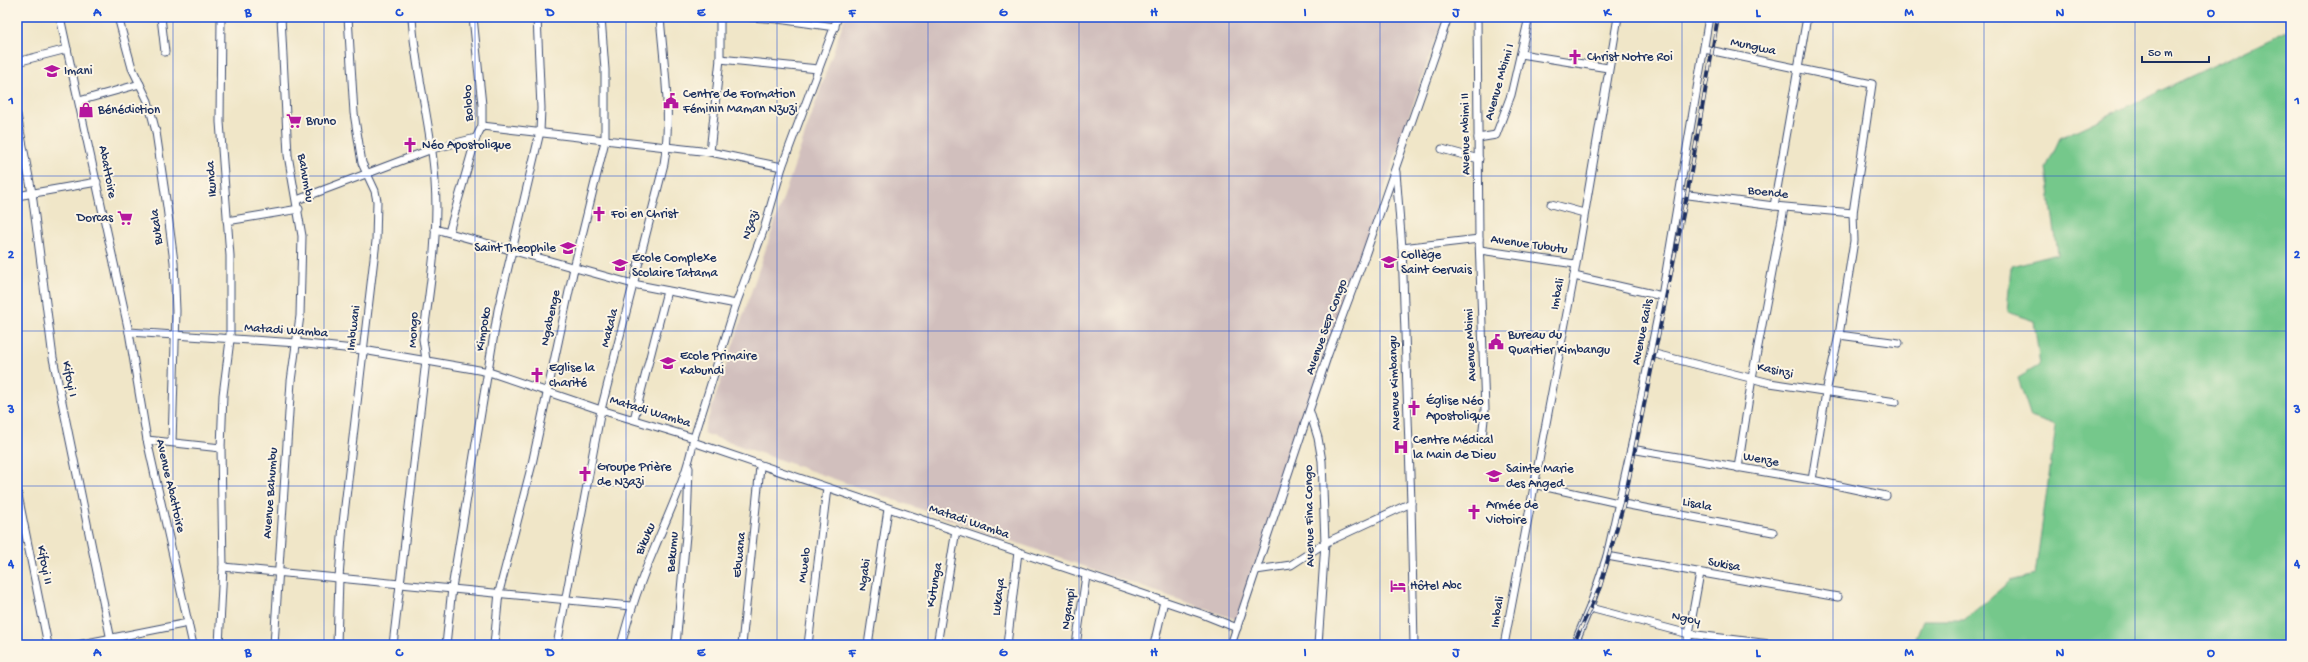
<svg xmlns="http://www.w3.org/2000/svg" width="2308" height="662" font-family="'Gochi Hand',sans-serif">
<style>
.industrial{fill:#d1bfbd}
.green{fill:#75c88b;stroke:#487c74}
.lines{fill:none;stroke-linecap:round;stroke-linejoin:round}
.street-casing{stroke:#3b4a6e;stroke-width:9}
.street{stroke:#fff;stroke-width:7}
.rail-casing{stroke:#1b2f5e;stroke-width:4}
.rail{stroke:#fcf5e5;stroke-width:2.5;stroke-dasharray:8;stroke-linecap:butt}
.grid{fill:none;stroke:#1d4ed8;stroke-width:1;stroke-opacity:0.55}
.labels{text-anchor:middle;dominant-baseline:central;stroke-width:4;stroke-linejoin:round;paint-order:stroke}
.street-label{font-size:13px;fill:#1b2f5e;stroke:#fcf5e5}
.poi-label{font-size:13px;fill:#1b2f5e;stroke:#fcf5e5;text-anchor:start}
.neatline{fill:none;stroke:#1d4ed8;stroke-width:1.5}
.grid-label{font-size:13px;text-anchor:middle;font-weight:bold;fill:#1d4ed8}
</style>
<rect width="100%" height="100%" fill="#fcf5e5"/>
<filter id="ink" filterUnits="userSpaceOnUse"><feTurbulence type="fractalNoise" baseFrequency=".025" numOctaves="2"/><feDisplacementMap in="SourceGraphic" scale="8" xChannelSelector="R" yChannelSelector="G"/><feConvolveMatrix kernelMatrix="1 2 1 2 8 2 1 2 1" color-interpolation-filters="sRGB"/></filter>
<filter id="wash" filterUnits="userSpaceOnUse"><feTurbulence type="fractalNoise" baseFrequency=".012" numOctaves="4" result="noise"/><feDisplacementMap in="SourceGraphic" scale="16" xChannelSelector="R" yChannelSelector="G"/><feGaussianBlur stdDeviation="0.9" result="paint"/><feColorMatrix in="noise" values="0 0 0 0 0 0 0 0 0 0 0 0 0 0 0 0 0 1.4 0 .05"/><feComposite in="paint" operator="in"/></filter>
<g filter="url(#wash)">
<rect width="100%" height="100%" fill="#f0e6c8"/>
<path class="industrial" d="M 845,17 L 1443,17 L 1237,620 L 703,433 Z"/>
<path class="green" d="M 2291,29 L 2291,645 L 1913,645 L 1923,620 L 1964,620 L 2010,581 L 2035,575 L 2056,426 L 2031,417 L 2018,378 L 2040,365 L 2034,321 L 2007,312 L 2011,266 L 2058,254 L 2046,168 L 2060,138 Z"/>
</g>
<g filter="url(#ink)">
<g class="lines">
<defs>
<g id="street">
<path d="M 60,17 L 129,332 L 147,440 L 193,645"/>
<path d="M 118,17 L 132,68 L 148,101 L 156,132 L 167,207 L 174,262 L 176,311 L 172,442"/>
<path d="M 161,17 L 165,52"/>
<path d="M 750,17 L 778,19"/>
<path d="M 779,17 L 778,19 L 835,27"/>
<path d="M 1477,17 L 1479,239 L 1485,410 L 1482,438"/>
<path d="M 1704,49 L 1872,84 L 1853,213 L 1854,241 L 1839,335 L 1826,392 L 1812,480"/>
<path d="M 1521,54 L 1608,68"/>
<path d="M 720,59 L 818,69"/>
<path d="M 17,62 L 67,49"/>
<path d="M 79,101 L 140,84"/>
<path d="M 17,115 L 32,193 L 53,358 L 112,645"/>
<path d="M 482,126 L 710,152 L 782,167"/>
<path d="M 1478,138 L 1496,135 L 1511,95 L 1529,17"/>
<path d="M 1442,149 L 1479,159"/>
<path d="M 710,152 L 720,59 L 720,17"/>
<path d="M 1396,172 L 1402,248 L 1411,503 L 1414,645"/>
<path d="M 1681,194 L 1774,206 L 1853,213"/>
<path d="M 17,196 L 97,182"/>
<path d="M 297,200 L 432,149 L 476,138"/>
<path d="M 1551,204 L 1584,213"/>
<path d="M 1774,206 L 1807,17"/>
<path d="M 227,221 L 299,209"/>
<path d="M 435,229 L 633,284 L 736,304"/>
<path d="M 449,232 L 476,138 L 482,126 L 482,105 L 473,17"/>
<path d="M 1402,248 L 1479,239"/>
<path d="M 1480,250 L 1575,264"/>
<path d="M 1574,276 L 1662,296"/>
<path d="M 129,332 L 297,343 L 363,350 L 468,368 L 489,372 L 601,410 L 694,438"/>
<path d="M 1839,335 L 1899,343"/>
<path d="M 1651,353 L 1770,383 L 1896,402"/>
<path d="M 1310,412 L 1318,438 L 1322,461 L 1325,543 L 1318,645"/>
<path d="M 634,419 L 667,291"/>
<path d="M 147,440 L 221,448"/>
<path d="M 693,442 L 1202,614 L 1237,628"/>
<path d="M 1631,449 L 1812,480 L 1886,496"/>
<path d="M 1738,468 L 1752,378 L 1784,208"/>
<path d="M 1533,484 L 1618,503 L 1773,532"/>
<path d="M 17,490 L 48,645"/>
<path d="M 1607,556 L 1838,597"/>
<path d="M 223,567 L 631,606"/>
<path d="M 1256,570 L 1291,565 L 1325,543 L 1411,503"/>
<path d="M 1590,608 L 1689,634 L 1778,645"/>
<path d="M 77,645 L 188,623"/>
<path d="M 219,645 L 223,567 L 221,448 L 223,395 L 230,340 L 230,256 L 220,122 L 221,17"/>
<path d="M 274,645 L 291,381 L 300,316 L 302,236 L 288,155 L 281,17"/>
<path d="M 337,645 L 339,578 L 343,523 L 376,241 L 377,201 L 375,191 L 362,163 L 354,113 L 348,17"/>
<path d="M 393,645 L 426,360 L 423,339 C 430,287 439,234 435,182 C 432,126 415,73 412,17"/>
<path d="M 446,645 L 452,588 L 498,310 L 540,132 L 541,108 L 537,17"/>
<path d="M 494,645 L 499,592 L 532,464 L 574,268 L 605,141 L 605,70 L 601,17"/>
<path d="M 557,645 L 601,410 L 664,164 C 672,116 664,66 660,17"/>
<path d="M 621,645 C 630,611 641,579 655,547 C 670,510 687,477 694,438 L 736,304 L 765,226 L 782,167 L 838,17"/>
<path d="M 676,645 L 687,524 L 689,468"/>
<path d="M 742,645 L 760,467"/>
<path d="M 808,645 L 827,488"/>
<path d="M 868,645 L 888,509"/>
<path d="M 937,645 L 956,530"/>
<path d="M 1007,645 L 1018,552"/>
<path d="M 1076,645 L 1086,576"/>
<path d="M 1154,645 L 1164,601"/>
<path d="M 1231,645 L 1328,354 L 1363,261 L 1448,17"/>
<path d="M 1504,645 L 1574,276 L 1618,17"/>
<path d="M 1574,645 L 1590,607 L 1607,556 L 1631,449 L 1662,296 L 1709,17"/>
<path d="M 1687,645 L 1700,573"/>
</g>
</defs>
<use href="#street" class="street-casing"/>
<use href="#street" class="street"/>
<defs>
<path id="rail" d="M 1573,645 L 1600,587 L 1624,503 L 1687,195 L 1718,17"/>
</defs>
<use href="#rail" class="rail-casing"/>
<use href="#rail" class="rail"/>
</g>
</g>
<path class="grid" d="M 173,17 L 173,645M 324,17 L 324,645M 475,17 L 475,645M 626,17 L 626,645M 777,17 L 777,645M 928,17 L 928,645M 1079,17 L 1079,645M 1229,17 L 1229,645M 1380,17 L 1380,645M 1531,17 L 1531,645M 1682,17 L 1682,645M 1833,17 L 1833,645M 1984,17 L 1984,645M 2135,17 L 2135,645M 17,176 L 2291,176M 17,331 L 2291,331M 17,486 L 2291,486"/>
<defs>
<symbol id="church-bare" viewBox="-9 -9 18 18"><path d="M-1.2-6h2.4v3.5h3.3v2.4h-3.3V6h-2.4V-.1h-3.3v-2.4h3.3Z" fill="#b5179e" stroke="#fcf5e5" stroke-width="2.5" paint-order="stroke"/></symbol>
<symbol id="school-bare" viewBox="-9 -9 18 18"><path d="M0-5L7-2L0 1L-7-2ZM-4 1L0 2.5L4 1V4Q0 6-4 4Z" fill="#b5179e" stroke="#fcf5e5" stroke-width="2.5" paint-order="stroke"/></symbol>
<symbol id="civic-bare" viewBox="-9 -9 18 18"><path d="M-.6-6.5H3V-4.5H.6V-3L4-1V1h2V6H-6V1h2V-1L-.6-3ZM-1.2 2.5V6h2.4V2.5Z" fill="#b5179e" stroke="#fcf5e5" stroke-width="2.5" paint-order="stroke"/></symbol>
<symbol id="shop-bare" viewBox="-9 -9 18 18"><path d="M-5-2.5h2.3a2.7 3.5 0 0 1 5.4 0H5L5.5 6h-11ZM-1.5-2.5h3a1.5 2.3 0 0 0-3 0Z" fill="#b5179e" stroke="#fcf5e5" stroke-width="2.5" paint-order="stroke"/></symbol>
<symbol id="supermarket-bare" viewBox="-9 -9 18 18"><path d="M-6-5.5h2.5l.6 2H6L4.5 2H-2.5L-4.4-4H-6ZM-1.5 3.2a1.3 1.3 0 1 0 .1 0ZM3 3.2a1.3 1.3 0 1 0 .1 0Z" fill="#b5179e" stroke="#fcf5e5" stroke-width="2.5" paint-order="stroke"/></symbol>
<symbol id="hospital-bare" viewBox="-9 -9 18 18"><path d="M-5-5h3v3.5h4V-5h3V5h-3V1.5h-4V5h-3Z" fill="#b5179e" stroke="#fcf5e5" stroke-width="2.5" paint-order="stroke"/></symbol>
<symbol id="hotel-bare" viewBox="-9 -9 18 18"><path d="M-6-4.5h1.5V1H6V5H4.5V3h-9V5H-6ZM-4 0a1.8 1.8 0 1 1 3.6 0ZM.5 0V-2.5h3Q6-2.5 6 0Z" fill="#b5179e" stroke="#fcf5e5" stroke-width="2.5" paint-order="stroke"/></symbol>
</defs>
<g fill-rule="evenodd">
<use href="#church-bare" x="1564" y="46" width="22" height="22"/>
<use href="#school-bare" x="41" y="60" width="22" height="22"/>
<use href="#civic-bare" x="660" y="90" width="22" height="22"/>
<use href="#shop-bare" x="75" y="99" width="22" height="22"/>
<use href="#supermarket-bare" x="283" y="110" width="22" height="22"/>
<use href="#church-bare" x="399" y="134" width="22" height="22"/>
<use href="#church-bare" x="588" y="203" width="22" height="22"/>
<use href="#supermarket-bare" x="114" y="207" width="22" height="22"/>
<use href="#school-bare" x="557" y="237" width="22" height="22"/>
<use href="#school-bare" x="1378" y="251" width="22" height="22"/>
<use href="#school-bare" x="609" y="254" width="22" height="22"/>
<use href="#civic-bare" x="1485" y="331" width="22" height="22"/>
<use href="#school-bare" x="657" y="352" width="22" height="22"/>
<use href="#church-bare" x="526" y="364" width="22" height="22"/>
<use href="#church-bare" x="1403" y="397" width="22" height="22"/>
<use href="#hospital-bare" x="1390" y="436" width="22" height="22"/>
<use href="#church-bare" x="574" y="463" width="22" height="22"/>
<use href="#school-bare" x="1483" y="465" width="22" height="22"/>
<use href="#church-bare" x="1463" y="501" width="22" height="22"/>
<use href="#hotel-bare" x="1387" y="575" width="22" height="22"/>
</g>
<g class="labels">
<g class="street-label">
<text transform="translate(1753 47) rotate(12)">Mungwa</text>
<text transform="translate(1500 82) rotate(-74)">Avenue Mbimi I</text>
<text transform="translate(469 103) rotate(-92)">Bolobo</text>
<text transform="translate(1466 134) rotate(-91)">Avenue Mbimi II</text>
<text transform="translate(107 172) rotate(79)">Abattoire</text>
<text transform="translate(305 178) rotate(80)">Bahumbu</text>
<text transform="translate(212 179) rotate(-94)">Ikunda</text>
<text transform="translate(1768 193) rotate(6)">Boende</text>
<text transform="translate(751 225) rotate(-71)">Nzazi</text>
<text transform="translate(157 227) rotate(-97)">Bukala</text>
<text transform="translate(1529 245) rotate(8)">Avenue Tubutu</text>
<text transform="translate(1558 294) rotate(-79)">Imbali</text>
<text transform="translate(551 318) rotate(-78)">Ngabenge</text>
<text transform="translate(1327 327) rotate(-70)">Avenue SEP Congo</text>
<text transform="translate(354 328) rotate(-83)">Imbwani</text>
<text transform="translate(610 328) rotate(-76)">Makala</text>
<text transform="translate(484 329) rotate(-81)">Kimpoko</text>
<text transform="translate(414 330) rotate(-88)">Mongo</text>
<text transform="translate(286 331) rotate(4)">Matadi Wamba</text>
<text transform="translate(1643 332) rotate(-79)">Avenue Rails</text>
<text transform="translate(1471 345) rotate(-93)">Avenue Mbimi</text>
<text transform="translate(1775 371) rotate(12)">Kasinzi</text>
<text transform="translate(69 379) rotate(79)">Kifoyi I</text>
<text transform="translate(1395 383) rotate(-92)">Avenue Kimbangu</text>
<text transform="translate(650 412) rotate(17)">Matadi Wamba</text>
<text transform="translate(1761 460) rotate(10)">Wenze</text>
<text transform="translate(170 486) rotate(77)">Avenue Abattoire</text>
<text transform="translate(271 493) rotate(-86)">Avenue Bahumbu</text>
<text transform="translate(1697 505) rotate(11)">Lisala</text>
<text transform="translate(1310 516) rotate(-91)">Avenue Fina Congo</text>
<text transform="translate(969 522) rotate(19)">Matadi Wamba</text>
<text transform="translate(646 539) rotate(-67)">Bikuku</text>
<text transform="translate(673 552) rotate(-85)">Bekumu</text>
<text transform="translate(740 555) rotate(-84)">Ebwana</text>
<text transform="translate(44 565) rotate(79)">Kifoyi II</text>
<text transform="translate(805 565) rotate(-83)">Mwelo</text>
<text transform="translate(1724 565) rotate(10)">Sukisa</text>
<text transform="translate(865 575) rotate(-82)">Ngabi</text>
<text transform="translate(935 585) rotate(-80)">Kutunga</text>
<text transform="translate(999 597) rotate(-83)">Lukaya</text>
<text transform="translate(1069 609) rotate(-82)">Ngampi</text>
<text transform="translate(1498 612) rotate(-80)">Imbali</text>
<text transform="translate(1686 619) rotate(12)">Ngoy</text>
</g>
<g class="poi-label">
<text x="1587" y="57">Christ Notre Roi</text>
<text x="64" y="71">Imani</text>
<text x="683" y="94">Centre de Formation<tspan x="683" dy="15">Féminin Maman Nzuzi</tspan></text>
<text x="98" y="110">Bénédiction</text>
<text x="306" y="121">Bruno</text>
<text x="422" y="145">Néo Apostolique</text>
<text x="611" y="214">Foi en Christ</text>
<text x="113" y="218" text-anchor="end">Dorcas</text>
<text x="556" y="248" text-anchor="end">Saint Theophile</text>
<text x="1401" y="255">Collège<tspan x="1401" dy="15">Saint Gervais</tspan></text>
<text x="632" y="258">Ecole Complexe<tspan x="632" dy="15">Scolaire Tatama</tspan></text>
<text x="1508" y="335">Bureau du<tspan x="1508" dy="15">Quartier Kimbangu</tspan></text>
<text x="680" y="356">Ecole Primaire<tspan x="680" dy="15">Kabundi</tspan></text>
<text x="549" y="368">Eglise la<tspan x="549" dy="15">charité</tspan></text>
<text x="1426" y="401">Église Néo<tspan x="1426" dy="15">Apostolique</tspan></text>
<text x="1413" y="440">Centre Médical<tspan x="1413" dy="15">la Main de Dieu</tspan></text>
<text x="597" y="467">Groupe Prière<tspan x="597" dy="15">de Nzazi</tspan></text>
<text x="1506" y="469">Sainte Marie<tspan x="1506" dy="15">des Anged</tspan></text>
<text x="1486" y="505">Armée de<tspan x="1486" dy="15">Victoire</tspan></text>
<text x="1410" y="586">Hôtel Abc</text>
</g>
</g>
<rect width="2308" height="662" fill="none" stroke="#fcf5e5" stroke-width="44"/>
<path d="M2142 56v6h67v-6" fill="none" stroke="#1b2f5e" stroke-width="2"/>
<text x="2148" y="56" font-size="12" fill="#1b2f5e" stroke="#fcf5e5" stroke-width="3" paint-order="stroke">50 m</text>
<rect x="22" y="22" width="2264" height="618" class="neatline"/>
<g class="grid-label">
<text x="97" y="16">A</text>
<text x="248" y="16">B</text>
<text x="399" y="16">C</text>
<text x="550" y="16">D</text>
<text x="701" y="16">E</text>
<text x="852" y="16">F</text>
<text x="1003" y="16">G</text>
<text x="1154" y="16">H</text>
<text x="1305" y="16">I</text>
<text x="1456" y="16">J</text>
<text x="1607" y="16">K</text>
<text x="1758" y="16">L</text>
<text x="1909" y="16">M</text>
<text x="2060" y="16">N</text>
<text x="2211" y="16">O</text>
<text x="11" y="104">1</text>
<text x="2297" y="104">1</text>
<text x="11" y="258">2</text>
<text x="2297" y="258">2</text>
<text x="11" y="413">3</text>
<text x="2297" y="413">3</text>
<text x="11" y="567">4</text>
<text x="2297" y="567">4</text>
<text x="97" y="656">A</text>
<text x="248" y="656">B</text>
<text x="399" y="656">C</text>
<text x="550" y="656">D</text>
<text x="701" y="656">E</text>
<text x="852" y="656">F</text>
<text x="1003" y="656">G</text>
<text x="1154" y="656">H</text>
<text x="1305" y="656">I</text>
<text x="1456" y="656">J</text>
<text x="1607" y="656">K</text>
<text x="1758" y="656">L</text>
<text x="1909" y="656">M</text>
<text x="2060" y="656">N</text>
<text x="2211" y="656">O</text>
</g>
</svg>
